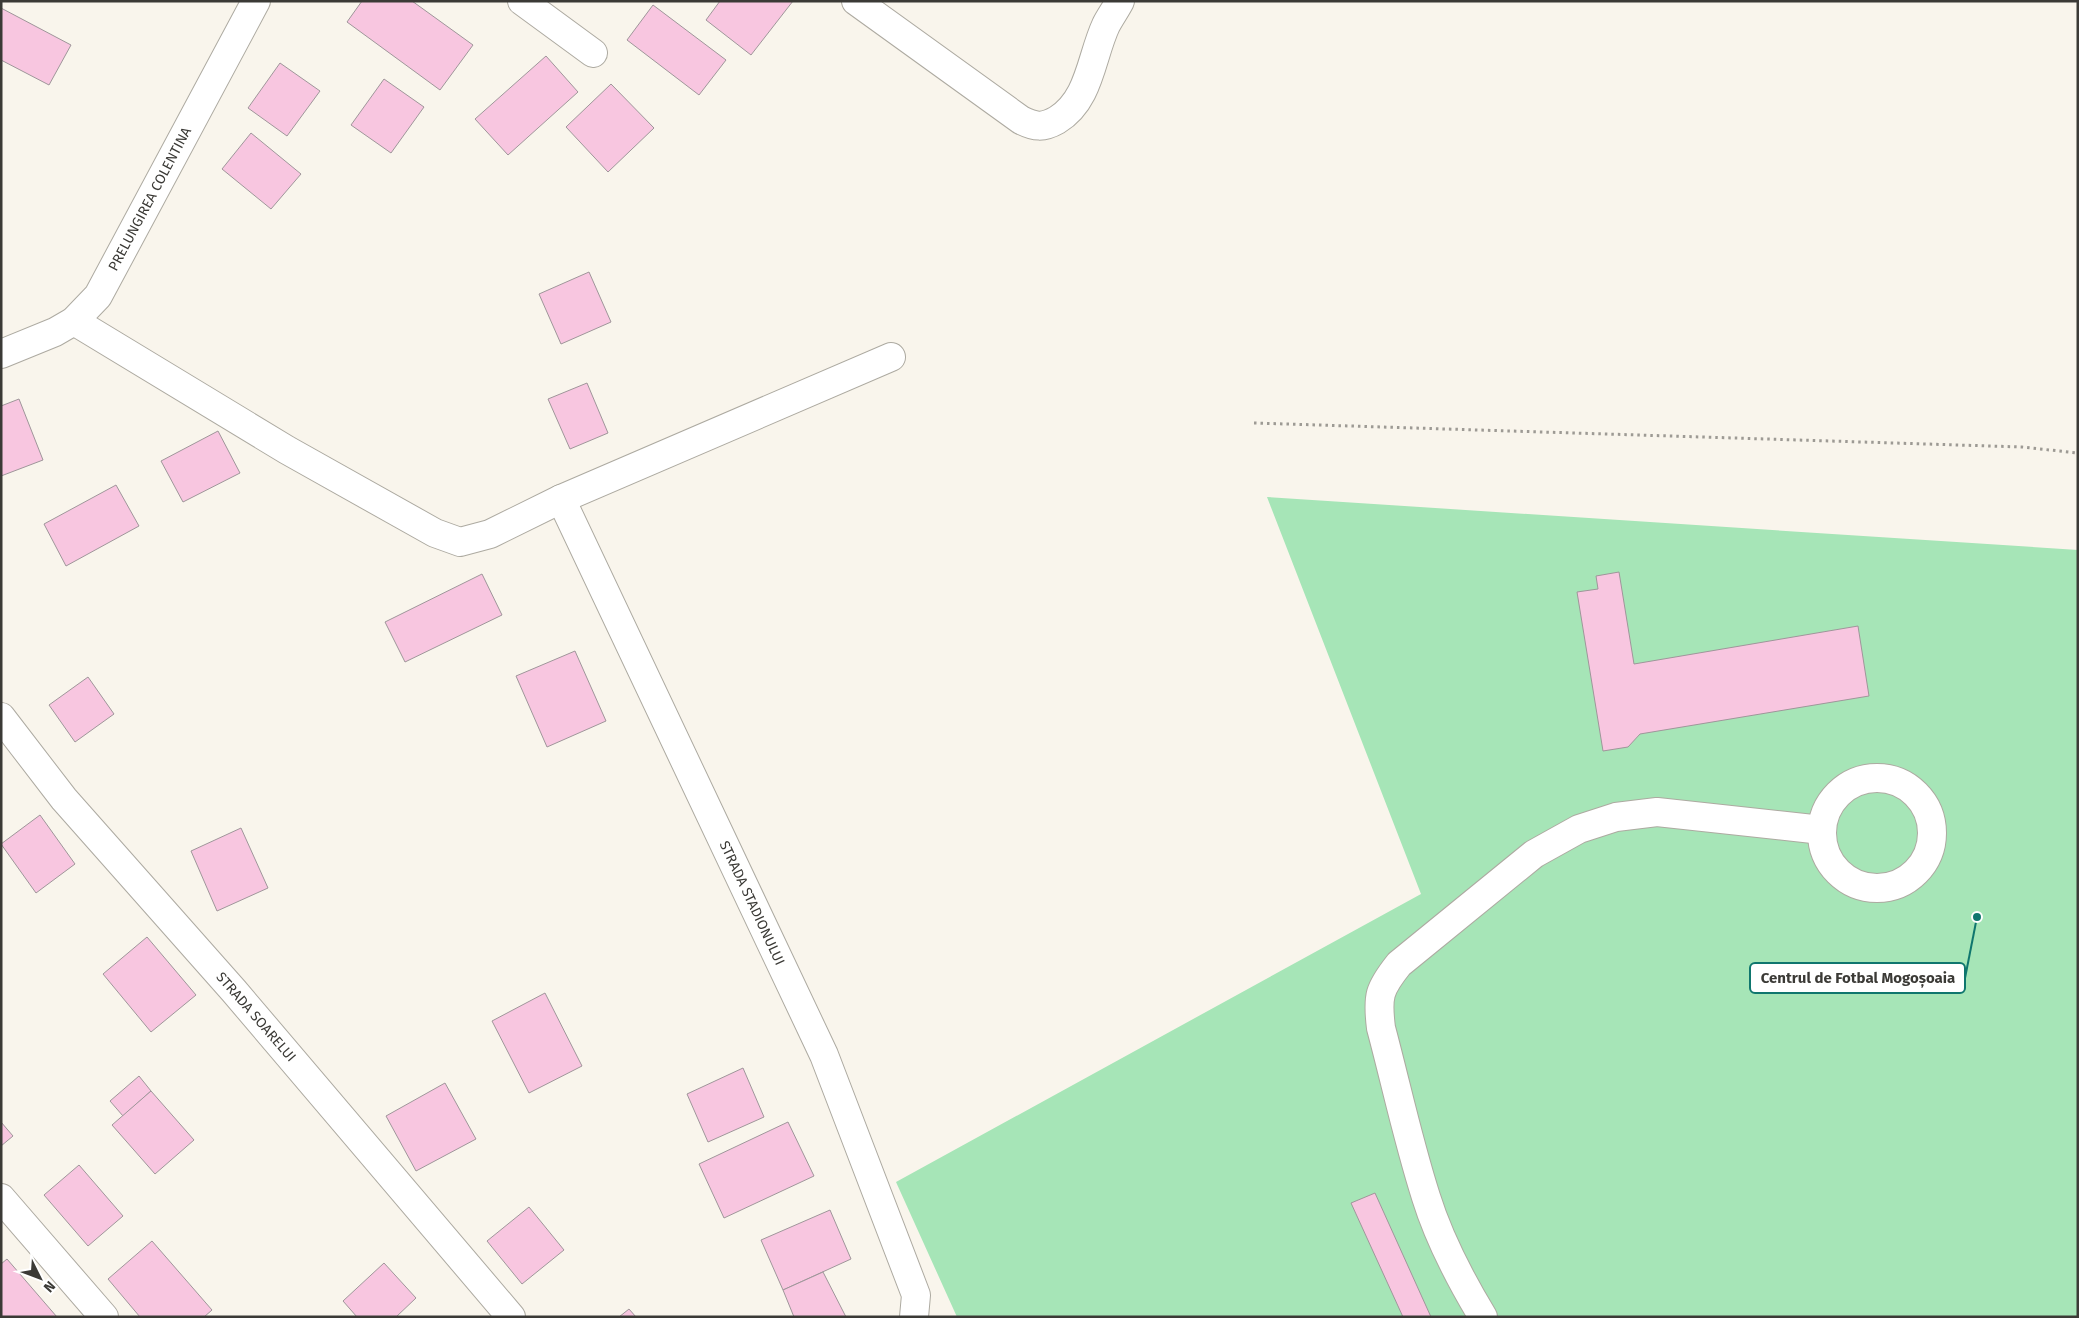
<svg xmlns="http://www.w3.org/2000/svg" width="2079" height="1318" font-family="'Fira Sans',sans-serif">
<style>
.green{fill:#a6e5b7}
.building{fill:#f8c6e0;stroke:#9f969a}
.lines{fill:none;stroke-linecap:round;stroke-linejoin:round}
.minor-casing{stroke:#adaaa1;stroke-width:30}
.path{stroke:#9d9a94;stroke-width:3;stroke-dasharray:2.5 4;stroke-linecap:butt}
.minor{stroke:#fff;stroke-width:28}
.labels{text-anchor:middle;dominant-baseline:central;stroke-width:4;stroke-linejoin:round;paint-order:stroke}
.street-label{font-size:14px;fill:#3b3a36;stroke:#fff}
.leader{fill:none;stroke:#0f766e;stroke-width:2}
.callout-dot{fill:#0f766e;stroke:#fff;stroke-width:2}
.callout{fill:#fff;stroke:#0f766e;stroke-width:2}
.callout-label{font-size:15px;text-anchor:middle;font-weight:bold;fill:#3b3a36}
</style>
<rect width="100%" height="100%" fill="#f9f5ec"/>
<path class="green" d="M 1267,497 L 2078,550 L 2078,1317 L 957,1317 L 896,1182 L 1421,894 Z"/>
<g class="building">
<path d="M 362,1 L 412,1 L 473,45 L 440,90 L 347,22 Z"/>
<path d="M 720,1 L 793,1 L 751,55 L 706,20 Z"/>
<path d="M 653,5 L 726,60 L 699,95 L 627,40 Z"/>
<path d="M 1,8 L 71,45 L 49,85 L 1,60 Z"/>
<path d="M 546,56 L 578,92 L 508,155 L 475,119 Z"/>
<path d="M 280,63 L 320,91 L 287,136 L 248,108 Z"/>
<path d="M 384,79 L 424,107 L 391,153 L 351,125 Z"/>
<path d="M 611,84 L 654,128 L 608,172 L 566,127 Z"/>
<path d="M 251,133 L 301,174 L 271,209 L 222,169 Z"/>
<path d="M 589,272 L 611,322 L 561,344 L 539,294 Z"/>
<path d="M 587,383 L 608,433 L 570,449 L 548,399 Z"/>
<path d="M 19,399 L 43,460 L 1,476 L 1,406 Z"/>
<path d="M 218,431 L 240,473 L 183,502 L 161,461 Z"/>
<path d="M 116,485 L 139,526 L 66,566 L 44,524 Z"/>
<path d="M 1619,572 L 1634,664 L 1858,626 L 1869,696 L 1640,734 L 1628,747 L 1603,751 L 1577,592 L 1598,589 L 1596,576 Z"/>
<path d="M 482,574 L 502,615 L 405,662 L 385,622 Z"/>
<path d="M 575,651 L 606,721 L 547,747 L 516,676 Z"/>
<path d="M 88,677 L 114,714 L 75,742 L 49,705 Z"/>
<path d="M 40,815 L 75,864 L 36,893 L 1,844 Z"/>
<path d="M 241,828 L 268,888 L 217,911 L 191,851 Z"/>
<path d="M 147,937 L 196,995 L 151,1032 L 103,974 Z"/>
<path d="M 545,993 L 582,1066 L 529,1093 L 492,1021 Z"/>
<path d="M 743,1068 L 764,1117 L 708,1142 L 687,1094 Z"/>
<path d="M 139,1076 L 151,1091 L 123,1116 L 110,1101 Z"/>
<path d="M 445,1083 L 476,1139 L 416,1171 L 386,1116 Z"/>
<path d="M 151,1091 L 194,1140 L 155,1174 L 112,1125 Z"/>
<path d="M 1,1122 L 13,1136 L 1,1146 Z"/>
<path d="M 788,1122 L 814,1176 L 724,1218 L 699,1164 Z"/>
<path d="M 79,1165 L 123,1216 L 88,1246 L 44,1195 Z"/>
<path d="M 1375,1193 L 1431,1317 L 1403,1317 L 1351,1203 Z"/>
<path d="M 529,1207 L 564,1250 L 522,1284 L 487,1241 Z"/>
<path d="M 830,1210 L 851,1259 L 783,1290 L 761,1240 Z"/>
<path d="M 152,1241 L 212,1310 L 204,1317 L 140,1317 L 108,1279 Z"/>
<path d="M 7,1259 L 57,1317 L 1,1317 L 1,1264 Z"/>
<path d="M 384,1263 L 416,1298 L 396,1317 L 357,1317 L 343,1301 Z"/>
<path d="M 823,1272 L 846,1317 L 794,1317 L 783,1290 Z"/>
<path d="M 629,1309 L 636,1317 L 619,1317 Z"/>
</g>
<g class="lines">
<defs>
<g id="minor">
<path d="M 522,1 L 593,53"/>
<path d="M 856,1 L 1021,120 C 1035,127 1043,128 1057,120 C 1090,100 1091,57 1106,25 C 1110,17 1116,9 1120,1"/>
<path d="M 74,321 L 287,450 L 435,533 L 460,542 L 490,534 L 561,499 L 891,357"/>
<path d="M 1,354 L 55,332 L 74,321 L 98,296 L 256,1"/>
<path d="M 561,499 L 824,1055 L 916,1295 L 914,1317"/>
<path d="M 1,717 L 64,799 L 234,991 L 511,1317"/>
<circle cx="1877" cy="833" r="55"/>
<path d="M 1,1198 L 104,1317"/>
<path d="M 1483,1317 C 1460,1279 1439,1239 1426,1197 C 1408,1141 1396,1084 1381,1028 C 1377,996 1379,989 1399,964 L 1534,854 L 1579,829 L 1616,817 L 1657,812 L 1822,830"/>
</g>
</defs>
<use href="#minor" class="minor-casing"/>
<path class="path" d="M 1254,423 L 2022,447 L 2078,453"/>
<use href="#minor" class="minor"/>
</g>
<g class="labels">
<g class="street-label">
<text transform="translate(150 199) rotate(-62)">PRELUNGIREA COLENTINA</text>
<text transform="translate(752 903) rotate(65)">STRADA STADIONULUI</text>
<text transform="translate(256 1017) rotate(49)">STRADA SOARELUI</text>
</g>
</g>
<path class="leader" d="M1977 917L1965 978"/>
<circle class="callout-dot" cx="1977" cy="917" r="5"/>
<rect class="callout" x="1750" y="963" width="215" height="30" rx="5"/>
<g class="callout-label">
<text x="1858" y="983">Centrul de Fotbal Mogoșoaia</text>
</g>
<rect width="2079" height="1318" fill="none" stroke="#3b3a36" stroke-width="5"/>
<g transform="translate(40 1278) rotate(132)" stroke="#ffffff" stroke-width="4" paint-order="stroke">
<path d="M0-4L9 19L0 12L-9 19Z" fill="#3b3a36"/>
<text y="-8" font-size="14" font-weight="bold" text-anchor="middle" fill="#3b3a36">N</text>
</g>
</svg>
